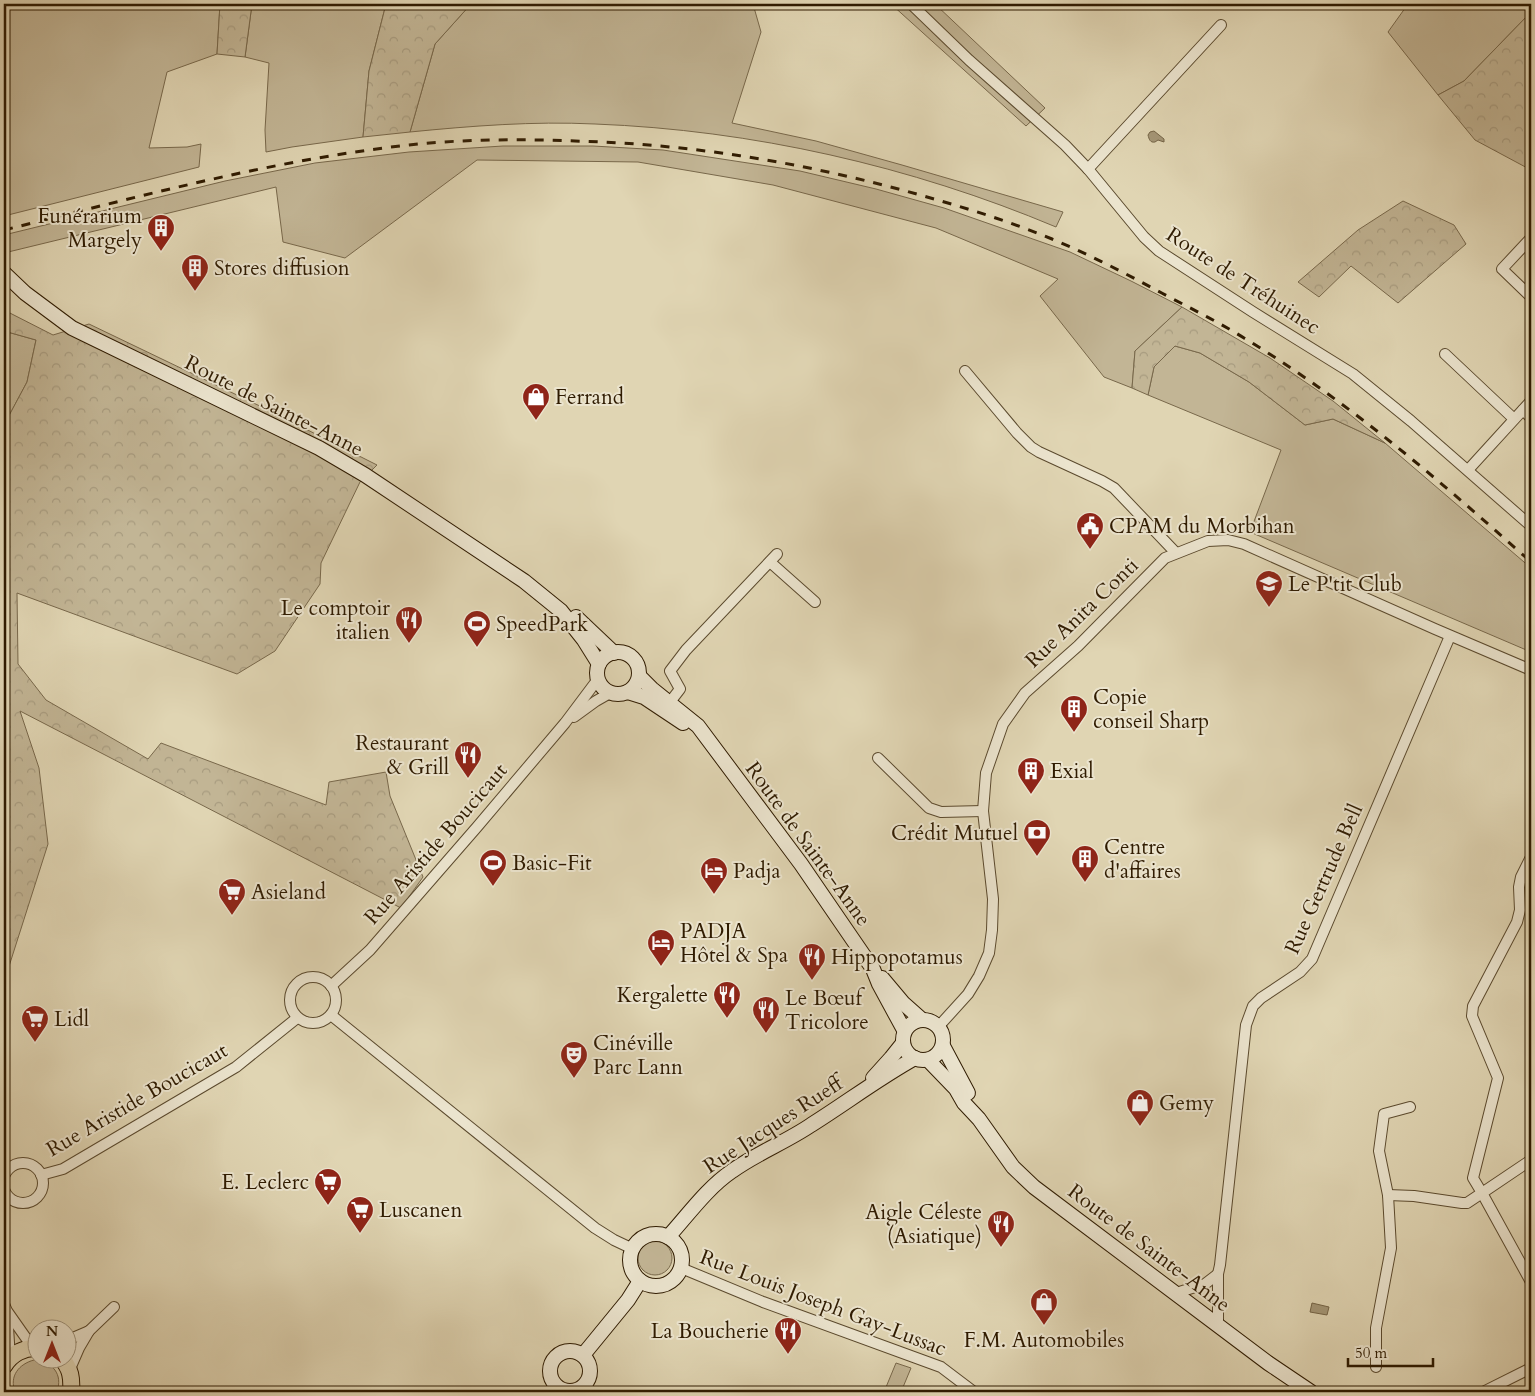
<svg xmlns="http://www.w3.org/2000/svg" width="1535" height="1396" font-family="Cardo,serif">
<style>
.grass{fill:#c2b595;stroke:#78684b}
.forest{fill:url(#forest-crowns);stroke:#78684b}
.water{fill:#a49676;stroke:#756547}
.lines{fill:none;stroke-linecap:round;stroke-linejoin:round}
.street-casing{stroke:#5b4a2e;stroke-width:12}
.secondary-casing{stroke:#2f1b01;stroke-width:16}
.primary-casing{stroke:#2f1b01;stroke-width:18}
.street{stroke:#ebe4ce;stroke-width:10}
.secondary{stroke:#ebe4ce;stroke-width:14}
.primary{stroke:#e0d5b3;stroke-width:16}
.rail{stroke:#2f1b01;stroke-width:3;stroke-dasharray:9 9;stroke-linecap:butt}
.labels{text-anchor:middle;dominant-baseline:central;stroke-width:4;stroke-linejoin:round;paint-order:stroke}
.poi-label{font-size:21px;fill:#2f1b01;stroke:#ebe4ce;text-anchor:start}
.street-label{font-size:21px;fill:#2f1b01;stroke:#ebe4ce}
</style>
<defs>
<pattern id="forest-crowns" width="20" height="18" patternUnits="userSpaceOnUse" patternTransform="scale(1.25)"><rect width="20" height="18" fill="#c2b595"/><path d="M2 6a3 3 0 1 1 6 0M12 15a3 3 0 1 1 6 0" fill="none" stroke="#a79b7f"/></pattern>
</defs>
<rect width="100%" height="100%" fill="#e0d5b3"/>
<filter id="stains"><feTurbulence type="fractalNoise" baseFrequency=".004" numOctaves="4"/><feColorMatrix values="0 0 0 0 .2 0 0 0 0 .09 0 0 0 0 .02 0 0 0 .5 -.17"/></filter>
<radialGradient id="worn" r=".72"><stop offset=".6" stop-color="#630" stop-opacity="0"/><stop offset="1" stop-color="#630" stop-opacity=".3"/></radialGradient>
<g class="grass">
<path d="M 4,4 L 220,4 L 217,54 L 167,72 L 149,148 L 187,147 L 201,144 L 199,167 L 4,216 Z"/>
<path d="M 252,4 L 386,4 L 369,71 L 363,137 L 292,147 L 266,152 L 265,130 L 269,63 L 245,57 Z"/>
<path d="M 471,4 L 753,4 L 761,32 L 732,123 L 816,141 L 902,165 L 1063,212 L 1056,227 C 911,166 752,130 595,124 C 533,121 471,126 410,132 L 435,44 Z"/>
<path d="M 891,4 L 935,4 L 1045,108 L 1026,126 Z"/>
<path d="M 1408,4 L 1531,4 L 1531,12 L 1464,81 L 1438,95 L 1388,32 Z"/>
<path d="M 503,146 L 593,146 L 663,150 L 800,171 L 876,189 L 944,208 L 1070,252 L 1131,281 L 1182,307 L 1135,351 L 1132,388 L 1104,377 L 1040,296 L 1058,279 L 936,228 L 773,185 L 638,162 L 477,160 L 345,258 L 283,242 L 276,187 L 4,253 L 4,235 L 225,181 L 315,163 L 409,152 Z"/>
<path d="M 4,331 L 36,340 L 27,382 L 4,425 Z"/>
<path d="M 1175,346 L 1200,353 L 1249,382 L 1305,425 L 1333,419 L 1385,443 L 1531,568 L 1531,652 L 1250,532 L 1281,450 L 1148,395 L 1154,367 Z"/>
<circle cx="655" cy="1258" r="17"/>
<path d="M 34,1360 C 53,1362 63,1374 57,1392 L 15,1392 C 9,1376 19,1364 34,1360 Z"/>
<path d="M 896,1363 L 911,1368 L 901,1392 L 884,1392 Z"/>
</g>
<g class="forest">
<path d="M 220,4 L 252,4 L 245,57 L 217,54 Z"/>
<path d="M 386,4 L 471,4 L 435,44 L 410,132 L 363,137 L 369,71 Z"/>
<path d="M 1531,12 L 1531,170 L 1475,140 L 1438,95 L 1464,81 Z"/>
<path d="M 1403,201 L 1454,225 L 1466,244 L 1398,303 L 1351,266 L 1319,297 L 1298,282 L 1358,230 Z"/>
<path d="M 1182,307 L 1270,358 L 1333,401 L 1385,443 L 1333,419 L 1305,425 L 1249,382 L 1200,353 L 1175,346 L 1154,367 L 1148,395 L 1132,388 L 1135,351 Z"/>
<path d="M 4,310 L 53,335 L 89,324 L 266,409 L 377,465 L 360,482 L 321,563 L 320,584 L 275,651 L 237,674 L 17,593 L 18,664 L 46,700 L 148,759 L 161,743 L 326,805 L 329,782 L 386,772 L 390,796 L 423,877 L 401,908 L 20,711 L 39,768 L 48,844 L 4,982 L 4,425 L 27,382 L 36,340 L 4,331 Z"/>
</g>
<g class="water">
<path d="M 1154,131 L 1164,139 L 1164,142 L 1158,140 L 1155,142 C 1150,143 1149,139 1148,135 L 1150,132 Z"/>
<path d="M 1312,1303 L 1329,1307 L 1327,1315 L 1310,1312 Z"/>
</g>
<g class="lines">
<defs>
<g id="street">
<path d="M 911,4 L 969,60 L 1065,145 L 1088,169 L 1144,237 L 1159,251 L 1253,312 L 1353,374 L 1411,421 L 1531,526"/>
<path d="M 1088,169 L 1221,25"/>
<path d="M 1531,238 L 1502,269 L 1531,297"/>
<path d="M 1445,354 L 1514,419"/>
<path d="M 965,371 L 1017,433 L 1031,447 L 1039,452 L 1102,481 L 1114,488 L 1176,553"/>
<path d="M 1523,410 L 1531,418"/>
<path d="M 1468,470 L 1531,401"/>
<path d="M 770,562 L 815,602"/>
<path d="M 670,702 L 680,689 L 670,671 L 686,650 L 777,554"/>
<path d="M 574,717 L 596,701 L 610,693"/>
<path d="M 878,758 L 929,808 L 941,812 L 983,811"/>
<circle cx="313" cy="1000" r="23"/>
<path d="M 331,986 L 370,950 L 477,827 L 565,723 L 598,679"/>
<path d="M 331,1015 L 595,1228 L 614,1240 L 633,1249"/>
<path d="M 939,1026 L 968,994 L 979,976 L 989,953 L 992,930 L 993,899 L 983,811 L 986,773 L 1003,724 L 1025,693 L 1078,646 L 1165,558 L 1208,541 L 1228,540 L 1244,544 L 1435,629 L 1531,670"/>
<path d="M 1531,1160 L 1482,1193 L 1531,1282"/>
<circle cx="23" cy="1183" r="20"/>
<path d="M 41,1175 L 63,1169 L 236,1067 L 297,1018"/>
<path d="M 1388,1195 L 1414,1196 L 1462,1203 L 1467,1203 L 1482,1193 L 1473,1178 L 1498,1078 L 1472,1016 L 1473,1006 L 1517,922 L 1520,910 L 1519,887 L 1521,877 L 1531,857"/>
<path d="M 681,1268 L 763,1302 L 941,1367 L 974,1392"/>
<path d="M 1176,1293 L 1205,1284 L 1218,1274"/>
<path d="M 4,1304 L 7,1311 L 33,1348"/>
<path d="M 7,1312 L 10,1358"/>
<path d="M 1218,1325 L 1218,1274 L 1220,1265 L 1246,1025 L 1253,1006 L 1261,998 L 1300,972 L 1312,959 L 1450,636"/>
<path d="M 68,1340 L 89,1331"/>
<path d="M 1376,1367 L 1376,1328 L 1391,1248 L 1388,1195 L 1379,1151 L 1384,1114 L 1410,1107"/>
<path d="M 69,1371 L 79,1348 L 89,1331 L 114,1307"/>
<path d="M 1483,1392 L 1531,1368"/>
</g>
<g id="secondary">
<path d="M 4,273 L 25,293 L 72,328 L 319,448 L 365,475 L 524,581 L 561,611 L 584,640 L 599,664"/>
<path d="M 576,617 L 614,653"/>
<circle cx="618" cy="673" r="21"/>
<path d="M 639,676 L 652,689 L 698,726 L 801,864 L 873,969 L 879,984 L 904,1030"/>
<path d="M 628,692 L 644,697 L 683,723"/>
<path d="M 882,978 L 903,1003 L 921,1019"/>
<circle cx="923" cy="1040" r="20"/>
<path d="M 943,1046 L 968,1093"/>
<path d="M 928,1060 L 956,1089 L 964,1103 L 979,1119 L 1013,1167 L 1034,1187 L 1268,1363 L 1311,1392"/>
<path d="M 873,1078 L 891,1058 L 903,1043"/>
<circle cx="656" cy="1260" r="26"/>
<path d="M 668,1237 C 688,1215 707,1188 732,1171 C 757,1153 786,1142 811,1125 C 846,1103 879,1078 915,1058"/>
<circle cx="570" cy="1371" r="20"/>
<path d="M 583,1355 L 628,1300 L 640,1281"/>
</g>
<g id="primary">
<path d="M 61,1358 C 71,1368 72,1379 71,1392"/>
<path d="M 4,1366 C 11,1354 24,1347 38,1348"/>
</g>
</defs>
<use href="#street" class="street-casing"/>
<use href="#secondary" class="secondary-casing"/>
<use href="#primary" class="primary-casing"/>
<use href="#street" class="street"/>
<use href="#secondary" class="secondary"/>
<use href="#primary" class="primary"/>
<path class="rail" d="M 4,230 C 138,197 272,160 409,145 C 464,139 520,139 575,141 C 687,144 794,161 902,190 C 953,204 1004,219 1052,239 C 1093,256 1132,277 1171,298 C 1196,311 1220,323 1244,338 C 1348,401 1440,481 1531,562"/>
</g>
<defs>
<symbol id="building-pin" viewBox="-11 -11 22 30"><path d="M0 17L-7.5 6A9.5 9.5 0 1 1 7.5 6Z" fill="#8f2418" stroke="#ebe4ce"/><path d="M-4-6H4V6H1V3H-1V6H-4ZM-2.5-4.3h1.7v1.8h-1.7ZM.8-4.3h1.7v1.8H.8ZM-2.5-1h1.7V.8h-1.7ZM.8-1h1.7V.8H.8Z" fill="#fff"/></symbol>
<symbol id="shop-pin" viewBox="-11 -11 22 30"><path d="M0 17L-7.5 6A9.5 9.5 0 1 1 7.5 6Z" fill="#8f2418" stroke="#ebe4ce"/><path d="M-5-2.5h2.3a2.7 3.5 0 0 1 5.4 0H5L5.5 6h-11ZM-1.5-2.5h3a1.5 2.3 0 0 0-3 0Z" fill="#fff"/></symbol>
<symbol id="civic-pin" viewBox="-11 -11 22 30"><path d="M0 17L-7.5 6A9.5 9.5 0 1 1 7.5 6Z" fill="#8f2418" stroke="#ebe4ce"/><path d="M-.6-6.5H3V-4.5H.6V-3L4-1V1h2V6H-6V1h2V-1L-.6-3ZM-1.2 2.5V6h2.4V2.5Z" fill="#fff"/></symbol>
<symbol id="school-pin" viewBox="-11 -11 22 30"><path d="M0 17L-7.5 6A9.5 9.5 0 1 1 7.5 6Z" fill="#8f2418" stroke="#ebe4ce"/><path d="M0-5L7-2L0 1L-7-2ZM-4 1L0 2.5L4 1V4Q0 6-4 4Z" fill="#fff"/></symbol>
<symbol id="restaurant-pin" viewBox="-11 -11 22 30"><path d="M0 17L-7.5 6A9.5 9.5 0 1 1 7.5 6Z" fill="#8f2418" stroke="#ebe4ce"/><path d="M-5-6h1v4h1v-4h1v4h1v-4h1v5L-1.5 .5V6h-2V.5L-5-1ZM5-6V6H3V1.5H1.5Q1.5-4 5-6Z" fill="#fff"/></symbol>
<symbol id="stadium-pin" viewBox="-11 -11 22 30"><path d="M0 17L-7.5 6A9.5 9.5 0 1 1 7.5 6Z" fill="#8f2418" stroke="#ebe4ce"/><path d="M0-5a6.5 5 0 1 0 0 10a6.5 5 0 1 0 0-10ZM-3.5-1.8h7v3.6h-7Z" fill="#fff"/></symbol>
<symbol id="bank-pin" viewBox="-11 -11 22 30"><path d="M0 17L-7.5 6A9.5 9.5 0 1 1 7.5 6Z" fill="#8f2418" stroke="#ebe4ce"/><path d="M-6-4H6V4H-6ZM0-2.3a2.3 2.3 0 1 0 0 4.6a2.3 2.3 0 1 0 0-4.6Z" fill="#fff"/></symbol>
<symbol id="hotel-pin" viewBox="-11 -11 22 30"><path d="M0 17L-7.5 6A9.5 9.5 0 1 1 7.5 6Z" fill="#8f2418" stroke="#ebe4ce"/><path d="M-6-4.5h1.5V1H6V5H4.5V3h-9V5H-6ZM-4 0a1.8 1.8 0 1 1 3.6 0ZM.5 0V-2.5h3Q6-2.5 6 0Z" fill="#fff"/></symbol>
<symbol id="supermarket-pin" viewBox="-11 -11 22 30"><path d="M0 17L-7.5 6A9.5 9.5 0 1 1 7.5 6Z" fill="#8f2418" stroke="#ebe4ce"/><path d="M-6-5.5h2.5l.6 2H6L4.5 2H-2.5L-4.4-4H-6ZM-1.5 3.2a1.3 1.3 0 1 0 .1 0ZM3 3.2a1.3 1.3 0 1 0 .1 0Z" fill="#fff"/></symbol>
<symbol id="theatre-pin" viewBox="-11 -11 22 30"><path d="M0 17L-7.5 6A9.5 9.5 0 1 1 7.5 6Z" fill="#8f2418" stroke="#ebe4ce"/><path d="M-5-5.5Q0-4 5-5.5V0Q5 5 0 6Q-5 5-5 0ZM-3.3-2.5H-1v1.5H-3.3ZM1-2.5H3.3v1.5H1ZM-2.8 1Q0 5.5 2.8 1Z" fill="#fff"/></symbol>
</defs>
<g fill-rule="evenodd">
<use href="#building-pin" x="145" y="212" width="32" height="43"/>
<use href="#building-pin" x="179" y="252" width="32" height="43"/>
<use href="#shop-pin" x="520" y="381" width="32" height="43"/>
<use href="#civic-pin" x="1074" y="510" width="32" height="43"/>
<use href="#school-pin" x="1253" y="568" width="32" height="43"/>
<use href="#restaurant-pin" x="393" y="604" width="32" height="43"/>
<use href="#stadium-pin" x="461" y="608" width="32" height="43"/>
<use href="#building-pin" x="1058" y="693" width="32" height="43"/>
<use href="#restaurant-pin" x="452" y="739" width="32" height="43"/>
<use href="#building-pin" x="1015" y="755" width="32" height="43"/>
<use href="#bank-pin" x="1021" y="817" width="32" height="43"/>
<use href="#building-pin" x="1069" y="843" width="32" height="43"/>
<use href="#stadium-pin" x="477" y="847" width="32" height="43"/>
<use href="#hotel-pin" x="698" y="855" width="32" height="43"/>
<use href="#supermarket-pin" x="216" y="876" width="32" height="43"/>
<use href="#hotel-pin" x="645" y="927" width="32" height="43"/>
<use href="#restaurant-pin" x="796" y="941" width="32" height="43"/>
<use href="#restaurant-pin" x="711" y="979" width="32" height="43"/>
<use href="#restaurant-pin" x="750" y="994" width="32" height="43"/>
<use href="#supermarket-pin" x="19" y="1003" width="32" height="43"/>
<use href="#theatre-pin" x="558" y="1039" width="32" height="43"/>
<use href="#shop-pin" x="1124" y="1087" width="32" height="43"/>
<use href="#supermarket-pin" x="312" y="1166" width="32" height="43"/>
<use href="#supermarket-pin" x="344" y="1194" width="32" height="43"/>
<use href="#restaurant-pin" x="985" y="1208" width="32" height="43"/>
<use href="#shop-pin" x="1028" y="1286" width="32" height="43"/>
<use href="#restaurant-pin" x="772" y="1315" width="32" height="43"/>
</g>
<g class="labels">
<g class="poi-label">
<text x="142" y="216" text-anchor="end">Funérarium<tspan x="142" dy="24">Margely</tspan></text>
<text x="214" y="268">Stores diffusion</text>
<text x="555" y="397">Ferrand</text>
<text x="1109" y="526">CPAM du Morbihan</text>
<text x="1288" y="584">Le P'tit Club</text>
<text x="390" y="608" text-anchor="end">Le comptoir<tspan x="390" dy="24">italien</tspan></text>
<text x="496" y="624">SpeedPark</text>
<text x="1093" y="697">Copie<tspan x="1093" dy="24">conseil Sharp</tspan></text>
<text x="449" y="743" text-anchor="end">Restaurant<tspan x="449" dy="24">&amp; Grill</tspan></text>
<text x="1050" y="771">Exial</text>
<text x="1018" y="833" text-anchor="end">Crédit Mutuel</text>
<text x="1104" y="847">Centre<tspan x="1104" dy="24">d'affaires</tspan></text>
<text x="512" y="863">Basic-Fit</text>
<text x="733" y="871">Padja</text>
<text x="251" y="892">Asieland</text>
<text x="680" y="931">PADJA<tspan x="680" dy="24">Hôtel &amp; Spa</tspan></text>
<text x="831" y="957">Hippopotamus</text>
<text x="708" y="995" text-anchor="end">Kergalette</text>
<text x="785" y="998">Le Bœuf<tspan x="785" dy="24">Tricolore</tspan></text>
<text x="54" y="1019">Lidl</text>
<text x="593" y="1043">Cinéville<tspan x="593" dy="24">Parc Lann</tspan></text>
<text x="1159" y="1103">Gemy</text>
<text x="309" y="1182" text-anchor="end">E. Leclerc</text>
<text x="379" y="1210">Luscanen</text>
<text x="982" y="1212" text-anchor="end">Aigle Céleste<tspan x="982" dy="24">(Asiatique)</tspan></text>
<text x="769" y="1331" text-anchor="end">La Boucherie</text>
<text x="1044" y="1340" text-anchor="middle">F.M. Automobiles</text>
</g>
<g class="street-label">
<text transform="translate(1243 281) rotate(33)">Route de Tréhuinec</text>
<text transform="translate(274 406) rotate(27)">Route de Sainte-Anne</text>
<text transform="translate(1082 613) rotate(-44)">Rue Anita Conti</text>
<text transform="translate(436 844) rotate(-49)">Rue Aristide Boucicaut</text>
<text transform="translate(808 844) rotate(54)">Route de Sainte-Anne</text>
<text transform="translate(1324 879) rotate(-66)">Rue Gertrude Bell</text>
<text transform="translate(137 1100) rotate(-30)">Rue Aristide Boucicaut</text>
<text transform="translate(773 1125) rotate(-33)">Rue Jacques Rueff</text>
<text transform="translate(1149 1248) rotate(37)">Route de Sainte-Anne</text>
<text transform="translate(823 1303) rotate(21)">Rue Louis Joseph Gay-Lussac</text>
</g>
</g>
<rect width="1535" height="1396" fill="none" stroke="#e0d5b3" stroke-width="20"/>
<rect x="5" y="5" width="1525" height="1386" fill="none" stroke="#2f1b01" stroke-width="2.5"/>
<rect x="10" y="10" width="1515" height="1376" fill="none" stroke="#2f1b01"/>
<g transform="translate(52 1344)"><circle r="24" fill="#ebe4ce" stroke="#a0947c"/>
<path d="M0-4L9 19L0 12L-9 19Z" fill="#8f2418"/>
<text y="-8" font-size="14" font-weight="bold" text-anchor="middle" fill="#2f1b01">N</text>
</g>
<path d="M1348 1358v8h85v-8" fill="none" stroke="#2f1b01" stroke-width="2.5"/>
<text x="1355" y="1358" font-size="15" fill="#2f1b01" stroke="#ebe4ce" stroke-width="4" paint-order="stroke">50 m</text>
<rect width="100%" height="100%" filter="url(#stains)"/>
<rect width="100%" height="100%" fill="url(#worn)"/>
</svg>
